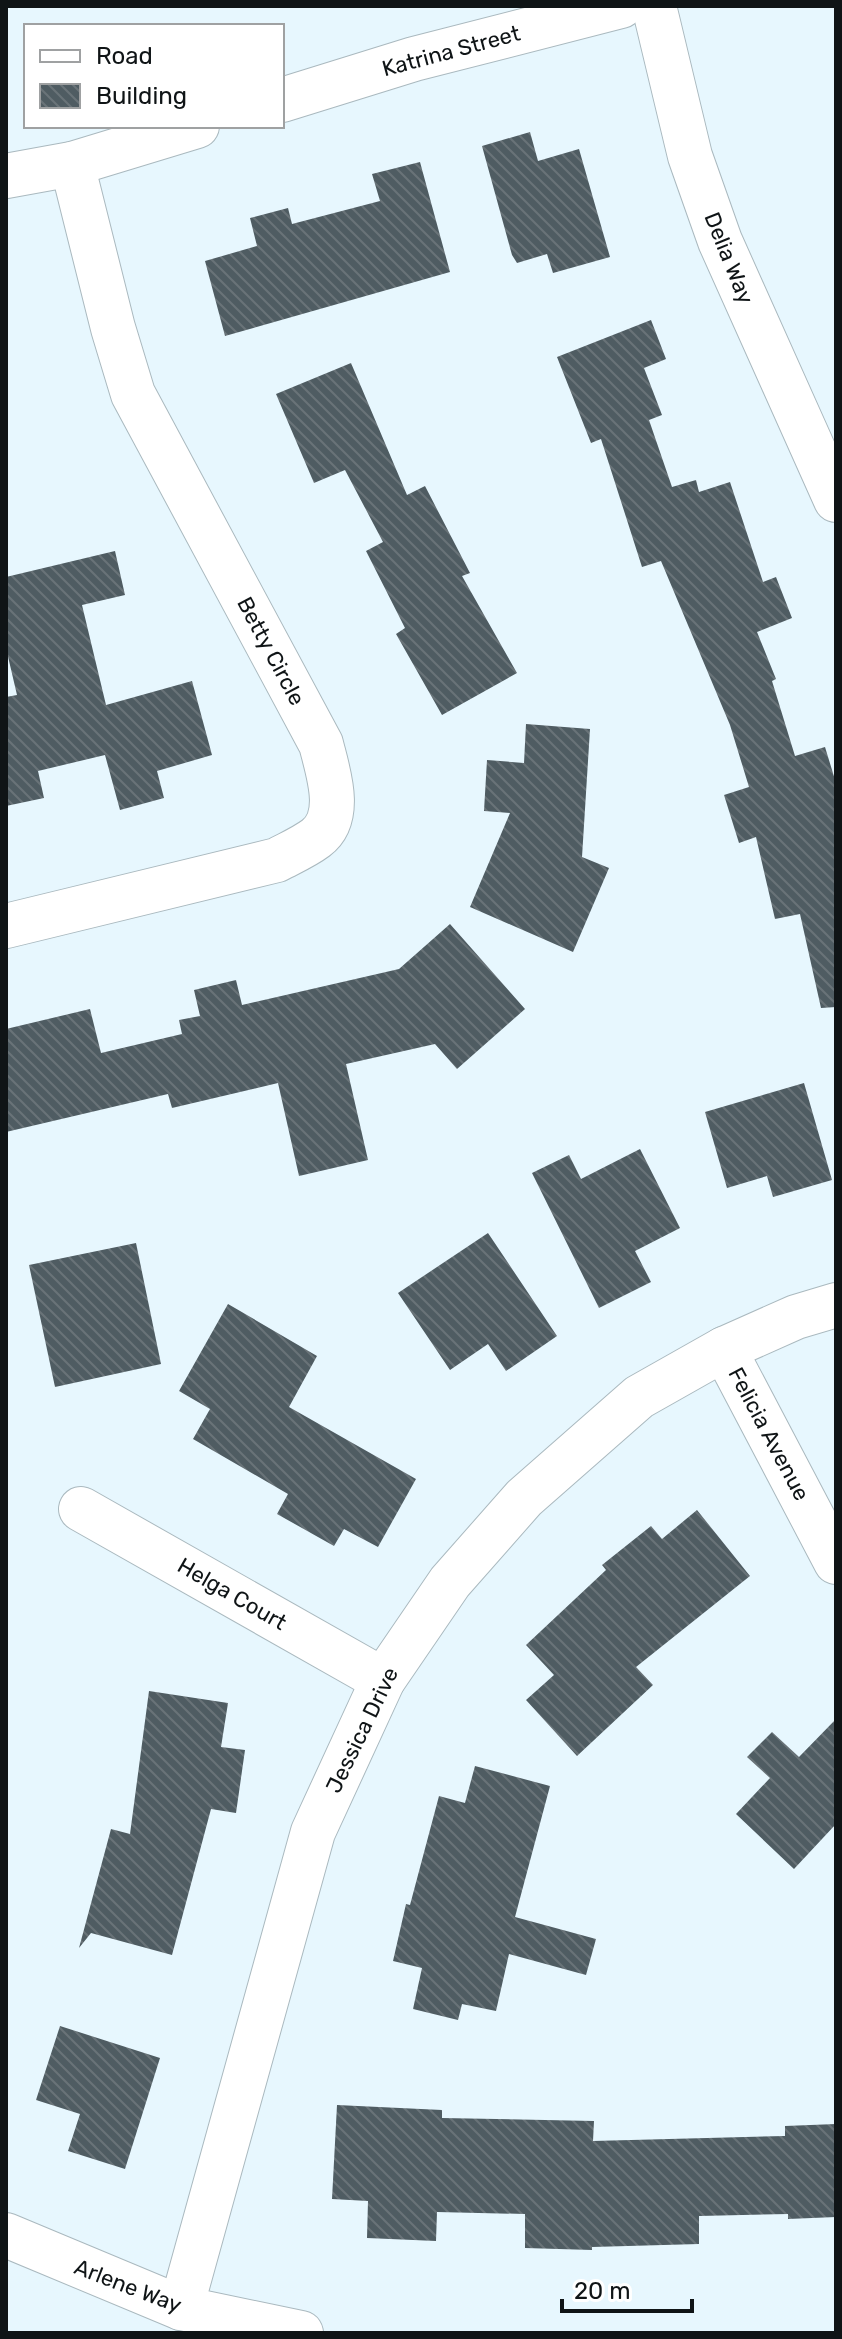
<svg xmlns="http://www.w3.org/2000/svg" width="842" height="2339" font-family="Rubik,sans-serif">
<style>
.building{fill:url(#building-back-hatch)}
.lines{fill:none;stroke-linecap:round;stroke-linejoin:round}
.minor-casing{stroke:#aab9bf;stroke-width:46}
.minor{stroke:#fff;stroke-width:44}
.labels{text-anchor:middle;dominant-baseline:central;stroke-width:8;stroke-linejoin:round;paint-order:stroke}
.street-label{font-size:22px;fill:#0f1416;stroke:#fff}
</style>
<defs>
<pattern id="building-back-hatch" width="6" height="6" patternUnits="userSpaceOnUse" patternTransform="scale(2)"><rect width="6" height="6" fill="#4f5c62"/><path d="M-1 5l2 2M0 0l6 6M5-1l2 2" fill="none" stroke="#697378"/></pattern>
</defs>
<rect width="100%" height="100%" fill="#e7f7fe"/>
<g class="building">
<path d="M 530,132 L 538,161 L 579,149 L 610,257 L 553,273 L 547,254 L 517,263 L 512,255 L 482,146 Z"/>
<path d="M 420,162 L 450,272 L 225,336 L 205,261 L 257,246 L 250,218 L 288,208 L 292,224 L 380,201 L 372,174 Z"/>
<path d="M 651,320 L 666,359 L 644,368 L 662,415 L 649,420 L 672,487 L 696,480 L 699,492 L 730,482 L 763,582 L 776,577 L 792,618 L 757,632 L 776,679 L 772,681 L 795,756 L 825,747 L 836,783 L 836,1007 L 821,1008 L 800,914 L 775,919 L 756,837 L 739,843 L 724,795 L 749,787 L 730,725 L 661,561 L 642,567 L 601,439 L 591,443 L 557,357 Z"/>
<path d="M 351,363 L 407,495 L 425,486 L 470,573 L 462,576 L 517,673 L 442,715 L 396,634 L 405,628 L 366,551 L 383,542 L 345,470 L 314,483 L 276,394 Z"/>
<path d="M 115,551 L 125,595 L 82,605 L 106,705 L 192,681 L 212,755 L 157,771 L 164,798 L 120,810 L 105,755 L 38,771 L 44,798 L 6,806 L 6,697 L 17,695 L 6,648 L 6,577 Z"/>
<path d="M 526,724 L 590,729 L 582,857 L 609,868 L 573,952 L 470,907 L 510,813 L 484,811 L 487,760 L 524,763 Z"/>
<path d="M 450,924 L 525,1009 L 457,1069 L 435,1044 L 346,1064 L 368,1160 L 299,1176 L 278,1083 L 172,1108 L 168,1094 L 6,1132 L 6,1029 L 90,1009 L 101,1053 L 182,1034 L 179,1020 L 200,1016 L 194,990 L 236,980 L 242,1005 L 399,969 Z"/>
<path d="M 804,1083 L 832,1180 L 773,1197 L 767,1176 L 727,1188 L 705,1112 Z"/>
<path d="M 640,1149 L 680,1228 L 635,1251 L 651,1282 L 599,1308 L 532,1173 L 569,1155 L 581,1179 Z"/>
<path d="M 488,1233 L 557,1336 L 506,1371 L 488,1344 L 450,1370 L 398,1293 Z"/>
<path d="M 136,1243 L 161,1364 L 55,1387 L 29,1265 Z"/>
<path d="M 228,1304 L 317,1356 L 289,1407 L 416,1479 L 378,1547 L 344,1529 L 334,1546 L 277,1514 L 288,1494 L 193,1439 L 210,1409 L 179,1391 Z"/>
<path d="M 697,1510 L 750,1576 L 636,1667 L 653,1685 L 577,1756 L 526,1700 L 554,1675 L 526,1645 L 606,1570 L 602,1565 L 651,1526 L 662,1539 Z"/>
<path d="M 149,1691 L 228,1703 L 221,1747 L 245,1750 L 236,1813 L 211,1809 L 172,1955 L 91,1933 L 79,1948 L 111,1829 L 130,1834 Z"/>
<path d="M 836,1719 L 836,1824 L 794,1869 L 736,1814 L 770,1778 L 747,1757 L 772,1732 L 799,1757 Z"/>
<path d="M 475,1766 L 550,1786 L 515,1917 L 596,1939 L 586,1975 L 509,1954 L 496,2011 L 462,2004 L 458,2020 L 413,2009 L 422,1968 L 393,1961 L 406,1904 L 410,1905 L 439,1796 L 465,1803 Z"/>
<path d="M 60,2026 L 160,2058 L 125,2169 L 68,2151 L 80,2114 L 36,2100 Z"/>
<path d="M 337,2105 L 442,2110 L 442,2118 L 594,2121 L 593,2141 L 785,2136 L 785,2126 L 836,2124 L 836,2217 L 788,2219 L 788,2214 L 699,2216 L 699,2244 L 592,2247 L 592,2250 L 525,2248 L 525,2214 L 437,2212 L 436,2241 L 367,2238 L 368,2201 L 332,2199 Z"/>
</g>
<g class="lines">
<defs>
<g id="minor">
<path d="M 654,6 L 690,156 L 720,241 L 836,500"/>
<path d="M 282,100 L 414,59 L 621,6"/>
<path d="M 6,176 L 72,164 L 197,126"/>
<path d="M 6,926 L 277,860 C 290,853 304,847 316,838 C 344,817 328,772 321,744 L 133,394 L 113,328 L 72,164"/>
<path d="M 724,1349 L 836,1562"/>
<path d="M 81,1509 L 383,1680"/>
<path d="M 6,2235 L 181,2308 L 301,2333"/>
<path d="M 181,2308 L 313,1832 L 383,1680 L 450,1582 L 524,1498 L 639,1397 L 724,1349 L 796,1317 L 836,1305"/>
</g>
</defs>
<use href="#minor" class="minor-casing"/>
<use href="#minor" class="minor"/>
</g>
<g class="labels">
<g class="street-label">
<text transform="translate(451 51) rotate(-15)">Katrina Street</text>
<text transform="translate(729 258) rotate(68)">Delia Way</text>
<text transform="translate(271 651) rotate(62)">Betty Circle</text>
<text transform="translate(769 1434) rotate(62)">Felicia Avenue</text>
<text transform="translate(232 1594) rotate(30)">Helga Court</text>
<text transform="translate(362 1730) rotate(-64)">Jessica Drive</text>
<text transform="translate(128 2286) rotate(21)">Arlene Way</text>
</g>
</g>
<rect width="842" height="2339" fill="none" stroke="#0f1416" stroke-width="16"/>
<rect x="24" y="24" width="260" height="104" fill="#ffffff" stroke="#9fa1a2" stroke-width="2"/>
<rect x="40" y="50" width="40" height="12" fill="#ffffff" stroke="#9fa1a2" stroke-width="2"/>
<text x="96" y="64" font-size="24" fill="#0f1416">Road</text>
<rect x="40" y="84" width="40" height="24" fill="url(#building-back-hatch)" stroke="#9fa1a2" stroke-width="2"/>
<text x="96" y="104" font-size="24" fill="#0f1416">Building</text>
<path d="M562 2299v12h130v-12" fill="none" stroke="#0f1416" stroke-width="4"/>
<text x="574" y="2299" font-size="24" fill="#0f1416" stroke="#ffffff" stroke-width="6" paint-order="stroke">20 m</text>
</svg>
